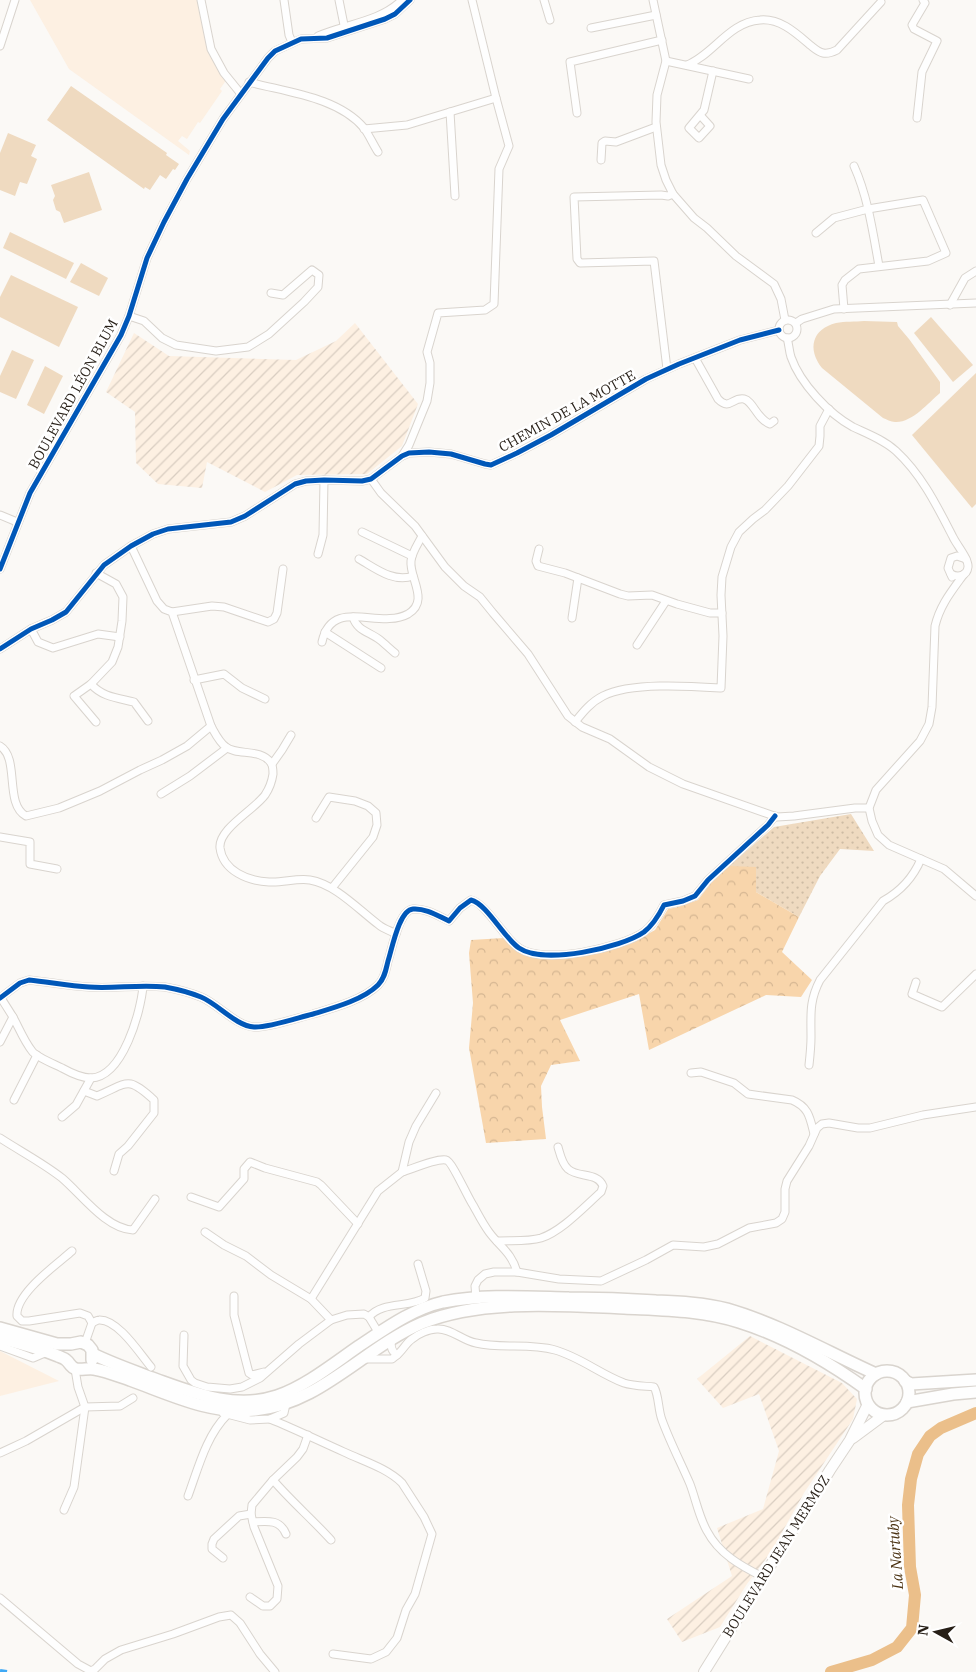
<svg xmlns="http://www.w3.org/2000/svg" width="976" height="1672" font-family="'IBM Plex Serif',serif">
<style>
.built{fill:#fdf0e2}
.industrial{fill:url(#industrial-furrows)}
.grass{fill:url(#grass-dots)}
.forest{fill:url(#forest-crowns)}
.pitch{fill:#efdac0}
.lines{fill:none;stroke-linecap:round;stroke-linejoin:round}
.river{stroke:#ebbf8a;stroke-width:12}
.minor-casing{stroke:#d9d4ce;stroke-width:9}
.secondary-casing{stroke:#d9d4ce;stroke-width:12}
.primary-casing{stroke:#d9d4ce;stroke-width:14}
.minor{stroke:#fefefe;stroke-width:7}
.secondary{stroke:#fefefe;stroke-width:10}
.primary{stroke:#fefefe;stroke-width:11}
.quiet{stroke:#3fa9f5;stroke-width:4;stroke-dasharray:8 4;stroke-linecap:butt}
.cycleway-casing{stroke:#fff;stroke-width:8}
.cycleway{stroke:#0057b8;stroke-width:5}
.labels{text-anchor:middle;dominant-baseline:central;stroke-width:5;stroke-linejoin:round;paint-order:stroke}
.street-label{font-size:14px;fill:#271f17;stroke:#fff}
.water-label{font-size:15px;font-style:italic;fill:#4b3212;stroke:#fff}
</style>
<defs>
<pattern id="industrial-furrows" width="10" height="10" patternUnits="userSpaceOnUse" patternTransform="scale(1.25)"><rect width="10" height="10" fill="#fdf0e2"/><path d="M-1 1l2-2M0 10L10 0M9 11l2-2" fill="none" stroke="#d9cdc1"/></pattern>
<pattern id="grass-dots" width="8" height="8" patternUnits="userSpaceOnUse" patternTransform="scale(1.25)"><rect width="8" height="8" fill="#efdac0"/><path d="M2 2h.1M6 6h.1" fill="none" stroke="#cdbba4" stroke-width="1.8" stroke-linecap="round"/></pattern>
<pattern id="forest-crowns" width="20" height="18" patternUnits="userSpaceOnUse" patternTransform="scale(1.25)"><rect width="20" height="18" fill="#f8d5ab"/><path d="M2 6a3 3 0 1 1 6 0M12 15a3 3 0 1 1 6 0" fill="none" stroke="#d5b692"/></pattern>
</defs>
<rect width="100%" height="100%" fill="#fbf9f6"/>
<g class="built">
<path d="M 30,0 L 199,0 L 209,49 L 227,79 L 220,89 L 222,91 L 200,123 L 198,122 L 187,139 L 182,136 L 178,141 L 190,151 L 189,155 L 69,69 Z"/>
<path d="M 0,1351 L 59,1381 L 0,1396 Z"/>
</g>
<g class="industrial">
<path d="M 355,323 L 418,404 L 402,446 L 367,474 L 297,475 L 265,492 L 207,462 L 202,488 L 158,484 L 136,463 L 135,412 L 106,392 L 134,333 L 169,356 L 296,360 L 336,341 Z"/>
<path d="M 750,1336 L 842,1383 L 857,1399 L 853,1419 L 804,1493 L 771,1552 L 747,1584 L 720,1627 L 682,1642 L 667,1619 L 732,1576 L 717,1528 L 763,1509 L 779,1451 L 759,1394 L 723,1408 L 697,1379 Z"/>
</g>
<path class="grass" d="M 851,814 L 874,851 L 840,849 L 820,876 L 799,917 L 756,892 L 729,866 L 774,827 Z"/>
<path class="forest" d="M 729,866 L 756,867 L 756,892 L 799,917 L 782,952 L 812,980 L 801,997 L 766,995 L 649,1050 L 639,994 L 560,1020 L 580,1061 L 551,1065 L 541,1086 L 542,1107 L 546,1139 L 486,1143 L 469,1048 L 473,1003 L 469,953 L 471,940 L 504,938 L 524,954 L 578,956 L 630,944 L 655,930 L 668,909 L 678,907 L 698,900 L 711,883 Z"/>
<g class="pitch">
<path d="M 71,86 L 167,153 L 166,155 L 179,164 L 175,170 L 173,169 L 166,179 L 160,175 L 150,190 L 145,187 L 144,189 L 47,120 Z"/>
<path d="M 8,133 L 36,145 L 31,156 L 37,159 L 27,184 L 20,182 L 15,196 L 0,190 L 0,153 Z"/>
<path d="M 89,172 L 102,210 L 64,223 L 60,212 L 56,210 L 53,200 L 55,196 L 51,185 Z"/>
<path d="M 10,232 L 74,263 L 66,279 L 3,248 Z"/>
<path d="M 81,263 L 108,278 L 99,296 L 70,282 Z"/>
<path d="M 11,275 L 78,307 L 59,347 L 0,317 L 0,297 Z"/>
<path d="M 931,317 L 973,365 L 953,382 L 914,333 Z"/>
<path d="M 864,321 L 897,322 L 898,326 L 909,339 L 940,382 L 940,393 C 928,403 912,423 895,422 C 891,422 886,419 883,418 L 822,368 C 807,349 812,329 836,323 C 845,321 855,322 864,321 Z"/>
<path d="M 12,350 L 34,360 L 16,399 L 0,392 L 0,376 Z"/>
<path d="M 45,366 L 63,376 L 44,414 L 27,405 Z"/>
<path d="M 976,373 L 976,504 L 972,508 L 912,435 Z"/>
</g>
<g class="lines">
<path class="river" d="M 831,1672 L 872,1660 L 897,1647 L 912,1628 L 915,1595 L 910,1567 L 908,1505 L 911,1479 L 918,1454 L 930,1436 L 941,1428 L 976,1413"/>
<defs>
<g id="minor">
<path d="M 201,0 L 211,49 L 224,73 L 241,94"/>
<path d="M 284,0 L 289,35 L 292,42"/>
<path d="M 339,0 L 345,30"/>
<path d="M 544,0 L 550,20"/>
<path d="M 653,0 L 666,61 L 657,95 L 656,122 L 661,165 L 666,180 L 673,194 L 694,218 L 707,228 L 736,256 L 774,284 L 781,299 L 785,320"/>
<path d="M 591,28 L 656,15"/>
<path d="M 318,36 C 345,24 380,22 402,0"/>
<path d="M 0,46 L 15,0"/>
<path d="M 666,61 L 749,79"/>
<path d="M 687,65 C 713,55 729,22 760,20 C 780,18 796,33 810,45 C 814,48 818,52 823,53 C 828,54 833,52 837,50 L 881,2"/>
<path d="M 249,82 C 286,92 338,97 364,128 C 369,135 373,144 378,152"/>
<path d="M 450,112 L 455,196"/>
<path d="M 577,113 L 570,62 L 662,40"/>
<path d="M 700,115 L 710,126 L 699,138 L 689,128 L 704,110 L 713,71"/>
<path d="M 917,118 L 922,72 L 937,41 L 914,29 L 912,25 L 925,3 L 923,0"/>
<path d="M 364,129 L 407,125 L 496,98 L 472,0"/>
<path d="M 601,160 L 602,143 L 605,141 L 616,142 L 656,127"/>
<path d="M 854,166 C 868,197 873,233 879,266"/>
<path d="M 816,233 L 834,218 L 868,209 L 923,200 L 946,253 L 928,261 L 859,269 L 845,280 L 842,285 L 844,309"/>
<path d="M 950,305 L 965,278 L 976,271"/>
<path d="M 129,316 L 144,321 L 162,338 L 176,345 L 216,351 L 248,347 L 269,334 L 304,302 L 318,287 L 319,275 L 312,270 L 283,295 L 271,293"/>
<circle cx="788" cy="329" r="9"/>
<path d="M 796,323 L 802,319 L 834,309 L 976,303"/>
<path d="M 787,338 C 789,344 789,351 791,357 C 800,383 829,414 853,427 C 868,434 884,440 896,451 C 922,475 937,506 953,537 C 956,544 969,559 968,567 C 967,576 958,578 951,574"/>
<path d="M 695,358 L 718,399 C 730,411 732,397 744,399 C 753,401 757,419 770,424 L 774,421"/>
<path d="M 667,369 L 654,261 L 580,263 L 577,259 L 574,197 L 661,195 L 668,196 L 673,194"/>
<path d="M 402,456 L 409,445 L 427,401 L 430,383 L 430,363 L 427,352 L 438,313 L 485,310 L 494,304 L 499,169 L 509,146 L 496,98"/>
<path d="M 371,479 L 381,493 L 415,526 L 445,567 L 464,586 L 480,597 L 493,613 L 528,654 L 568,716 L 582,727 L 610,739 L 649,767 L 683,784 L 777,817 L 794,816 L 855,808 L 869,808"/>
<path d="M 0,515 L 17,522"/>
<path d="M 362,532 L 412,556"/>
<path d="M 131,546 L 157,601 L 164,609 L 172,612 L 211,726 C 215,733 219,742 226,747 C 237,756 261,748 271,763 C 273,766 273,770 273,774 C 272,781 269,789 265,795 C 254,810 218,829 220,848 C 223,871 248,881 269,882 C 283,883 296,878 310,880 C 335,884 359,910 379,925 C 384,929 391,931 396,934"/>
<path d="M 539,549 L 536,561 L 538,566 L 565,573 L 620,594 L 628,596 L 652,595 L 677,604 L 710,613 L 722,613"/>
<path d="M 318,554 L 323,535 L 324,480"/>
<path d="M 359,559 C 375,568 393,583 413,576"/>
<path d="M 0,569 L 30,493 L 121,335 L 129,316 L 147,258 L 164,222 L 187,179 L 223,119 L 268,58 L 275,51 L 301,39 L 327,38 L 385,19 L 395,14 L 410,0"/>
<path d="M 964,574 C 951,592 940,605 935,626 L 932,707 L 929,724 L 920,741 L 876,790 L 869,808 L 872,821 L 878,835 L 889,845 L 944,869 L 976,896"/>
<path d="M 952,577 L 948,568 L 951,558 L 957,556 L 966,559"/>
<path d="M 172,612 L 212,606 L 224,607 L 268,622 L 274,619 L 277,613 L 283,569"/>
<path d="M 353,617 C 357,631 370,632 380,640 C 385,644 390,649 395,653"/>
<path d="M 572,618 L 578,578"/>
<path d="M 31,629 L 38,642 L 53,648 L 98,634 L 120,637"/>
<path d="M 325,632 L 381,668"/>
<path d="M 322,642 C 332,596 379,630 408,614 C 430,601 409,578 411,561 C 412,552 418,544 422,536"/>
<path d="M 637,645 L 666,601"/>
<path d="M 0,649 L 31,629 L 52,620 L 66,612 L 104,565 L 131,546 L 153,534 L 168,529 L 231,522 L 245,516 L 295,484 L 306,481 L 324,480 L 362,481 L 371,479 L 402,456 L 409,453 L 429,452 L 451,454 L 485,464 L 491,465 L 517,453 L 551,435 L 646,379 L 679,364 L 740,340 L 779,330"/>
<path d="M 194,680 L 224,674 L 242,688 L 265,699"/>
<path d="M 91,684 C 102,697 118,698 134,702 L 148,721"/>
<path d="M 96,722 L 74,696 L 91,684 L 112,662 L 118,647 L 122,621 L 123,597 L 116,584 L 96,573"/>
<path d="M 575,722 C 583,712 591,702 603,696 C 630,682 690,686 721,688 L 723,636 L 721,595 L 722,577 L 731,547 L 739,532 L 753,519 L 765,510 L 788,486 L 819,446 L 820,436 L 820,426 L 829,409"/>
<path d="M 0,746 C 20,758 4,804 26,816 L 59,808 L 100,791 L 140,770 L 162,760 L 187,746 L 211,726"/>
<path d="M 272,764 L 282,750 L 291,735"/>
<path d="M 161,794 L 190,776 L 227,748"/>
<path d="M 316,818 L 329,797 L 355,801 L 368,806 L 376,813 L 377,825 L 373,837 L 332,888"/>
<path d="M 0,837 L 30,842 L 30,864 L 57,869"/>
<path d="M 916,982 L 912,994 L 942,1007 L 976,974"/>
<path d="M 0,998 L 20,983 L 29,980 C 49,982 69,986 89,987 C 114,989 139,984 165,987 C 176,989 191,993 201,997 C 218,1004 236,1026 254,1027 C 268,1028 297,1018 313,1014 C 333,1008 363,1000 378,985 C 385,978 386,969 388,961 C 392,949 399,910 413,909 C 426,908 438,916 449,921 L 460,908 L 471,900 C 487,904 503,937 519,948 C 544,965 621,948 644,932 C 653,925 659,915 664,905 L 683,901 L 695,896 L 708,880 L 768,825 L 775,816"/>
<path d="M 13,1017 C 19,1028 24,1041 32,1051 C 36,1057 54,1064 62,1068 C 71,1073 81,1078 91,1078 C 123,1077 141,1011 143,986"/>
<path d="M 0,1042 L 13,1017 L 1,998"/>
<path d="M 809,1065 C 810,1056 811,1047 811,1037 C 811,1015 809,1001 820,980 L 883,901 C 901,891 913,878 921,859"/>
<path d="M 691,1073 L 701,1072 L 734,1083 L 748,1094 L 792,1100 C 809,1107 810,1118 814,1134"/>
<path d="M 84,1091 L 97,1096 C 128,1083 127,1075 154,1100 L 154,1113 L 128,1146 L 119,1154 L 114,1171"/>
<path d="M 14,1100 L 37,1055"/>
<path d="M 62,1117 L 76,1105 L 91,1078"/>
<path d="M 0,1138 C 20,1151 43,1163 62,1178 C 81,1194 106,1229 133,1230 L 155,1199"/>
<path d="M 402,1172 C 412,1169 437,1158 446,1160 C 452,1161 468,1198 473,1205 C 478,1214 483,1224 489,1232 C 500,1247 512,1253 517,1272"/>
<path d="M 191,1197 L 219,1207 L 244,1179 L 244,1169 L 250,1162 L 265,1168 L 317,1182 L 321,1185 L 358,1224"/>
<path d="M 205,1232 L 224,1245 L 246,1256 L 271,1275 L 311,1299 L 331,1320"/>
<path d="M 497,1241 C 511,1240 527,1242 541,1238 C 562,1231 584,1207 601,1192 L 603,1186 C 598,1172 578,1178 568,1169 C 562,1164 560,1154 558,1147"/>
<path d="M 72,1251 C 56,1265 15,1294 17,1316 L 22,1321 L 29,1321 L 80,1313 L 88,1316 L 92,1323 L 85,1343"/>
<path d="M 234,1296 L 234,1315 L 249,1373 L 252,1375 L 264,1372"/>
<path d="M 476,1298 L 475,1286 L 478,1280 L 485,1274 L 494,1272 L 517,1272 L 559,1279 L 601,1281 L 646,1260 L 673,1245 L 704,1247 L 718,1244 L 749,1228 L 776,1223 L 782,1219 L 785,1212 L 785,1189 L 787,1181 L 809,1146 L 817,1128 L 822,1124 L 829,1123 L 858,1128 L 870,1128 L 923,1115 L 976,1107"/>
<path d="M 311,1299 L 378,1191 L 402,1172 L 409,1142 L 416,1126 L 436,1093"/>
<path d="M 369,1317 C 382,1301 409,1308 425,1298 L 426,1291 L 418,1264"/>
<path d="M 92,1323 C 94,1322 97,1320 99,1320 C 118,1319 140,1354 151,1367"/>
<path d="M 184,1335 L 183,1366 L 191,1380 L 195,1383 L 207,1387 L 230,1389 L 242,1387 L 260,1378 L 299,1344 L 331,1320 L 347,1315 L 364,1314 L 369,1317 L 378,1332"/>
<path d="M 0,1346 L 33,1358 L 47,1352"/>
<path d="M 397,1355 C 403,1350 406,1343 412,1339 C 418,1334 429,1329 437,1329 C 451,1328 463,1341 476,1343 C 502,1349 529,1343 555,1350 C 580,1357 600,1374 624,1383 C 633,1386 644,1386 654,1387 C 659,1395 658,1410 662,1420 C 670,1442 681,1463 690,1484 C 696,1500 699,1517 707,1531 C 719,1554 741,1566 763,1577"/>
<path d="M 364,1359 L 392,1359 L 397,1355 C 391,1351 390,1346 392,1339"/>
<path d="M 223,1413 L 250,1420 L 270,1419 L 284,1413 L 286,1404"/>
<path d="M 270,1419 C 295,1429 319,1441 344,1452 C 363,1461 387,1468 402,1483 L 424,1517 L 432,1534 L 415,1594 L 406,1610 L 397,1638 L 386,1652 L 371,1659 L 333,1654"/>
<path d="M 0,1453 L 26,1441 L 85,1407 L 120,1406 L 133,1398"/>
<path d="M 273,1480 C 291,1501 312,1519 331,1540"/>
<path d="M 188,1496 C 198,1469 206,1436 227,1415"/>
<path d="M 64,1510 L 74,1487 L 85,1407 L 78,1387 L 75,1369"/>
<path d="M 253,1522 C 267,1521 280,1519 286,1534"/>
<path d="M 223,1558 L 212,1549 L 212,1544 L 214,1539 L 239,1516 L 251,1514"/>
<path d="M 250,1597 L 263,1606 L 270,1606 L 277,1599 L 278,1586 L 254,1527 L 251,1514 L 252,1505 L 273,1480 L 297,1457 L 303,1449 L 308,1435"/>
<path d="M 0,1598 L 78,1664 L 91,1671 L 95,1669 L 105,1659 L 121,1650 L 173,1634 L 219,1617 L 231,1615 L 240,1623 L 260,1654 L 275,1672"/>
</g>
<g id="secondary">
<path d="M 853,1438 L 884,1415"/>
<path d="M 704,1672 L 830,1470 L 850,1440 L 868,1404"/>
</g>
<g id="primary">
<path d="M 0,1328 L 57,1344 L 71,1344 L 81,1342 L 88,1345 L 92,1350 L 92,1360"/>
<path d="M 0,1338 C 19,1343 39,1348 58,1356 C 60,1357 64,1358 66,1360 C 70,1363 70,1367 76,1369 C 82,1370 88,1368 94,1369 C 106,1371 118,1376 130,1380 C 169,1394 211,1415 255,1410 C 320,1404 364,1348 422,1323 C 481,1299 561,1305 624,1308 C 663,1310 701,1310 739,1322 C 784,1336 827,1361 866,1389"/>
<path d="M 93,1354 C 113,1364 134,1371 155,1379 C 194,1393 235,1410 277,1396 C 306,1386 333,1364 359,1346 C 385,1329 412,1309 443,1302 C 484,1294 527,1297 569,1298 C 598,1298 627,1299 656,1301 C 680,1302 704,1303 727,1309 C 779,1324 827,1352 876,1374"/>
<circle cx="887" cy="1393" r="22"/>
<path d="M 905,1381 L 911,1384 L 976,1380"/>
<path d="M 907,1402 L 953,1394 L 976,1392"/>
</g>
</defs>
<use href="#minor" class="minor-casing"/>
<use href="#secondary" class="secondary-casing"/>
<use href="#primary" class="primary-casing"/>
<use href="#minor" class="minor"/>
<use href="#secondary" class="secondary"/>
<use href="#primary" class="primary"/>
<path class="quiet" d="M 0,1671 L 7,1672"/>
<defs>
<g id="cycleway">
<path d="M 0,569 L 30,493 L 121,335 L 129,316 L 147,258 L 164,222 L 187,179 L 223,119 L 268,58 L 275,51 L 301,39 L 327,38 L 385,19 L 395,14 L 410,0"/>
<path d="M 0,649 L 31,629 L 52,620 L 66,612 L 104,565 L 131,546 L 153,534 L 168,529 L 231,522 L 245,516 L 295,484 L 306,481 L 324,480 L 362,481 L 371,479 L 402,456 L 409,453 L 429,452 L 451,454 L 485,464 L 491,465 L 517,453 L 551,435 L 646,379 L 679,364 L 740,340 L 779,330"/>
<path d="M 0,998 L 20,983 L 29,980 C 49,982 69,986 89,987 C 114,989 139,984 165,987 C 176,989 191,993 201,997 C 218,1004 236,1026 254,1027 C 268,1028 297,1018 313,1014 C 333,1008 363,1000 378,985 C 385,978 386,969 388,961 C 392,949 399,910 413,909 C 426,908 438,916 449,921 L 460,908 L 471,900 C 487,904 503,937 519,948 C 544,965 621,948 644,932 C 653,925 659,915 664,905 L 683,901 L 695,896 L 708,880 L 768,825 L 775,816"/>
</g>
</defs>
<use href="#cycleway" class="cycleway-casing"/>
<use href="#cycleway" class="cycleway"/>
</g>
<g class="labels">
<g class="street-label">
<text transform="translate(73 394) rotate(-61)">BOULEVARD LÉON BLUM</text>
<text transform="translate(567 411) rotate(-29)">CHEMIN DE LA MOTTE</text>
<text transform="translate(776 1556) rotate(-58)">BOULEVARD JEAN MERMOZ</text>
</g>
<g class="water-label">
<text transform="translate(895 1553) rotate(-94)">La Nartuby</text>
</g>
</g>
<g transform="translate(936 1632) rotate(278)" stroke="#ffffff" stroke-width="4" paint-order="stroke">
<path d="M0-4L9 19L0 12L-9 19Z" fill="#271f17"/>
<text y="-8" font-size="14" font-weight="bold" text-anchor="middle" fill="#271f17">N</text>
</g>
</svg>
